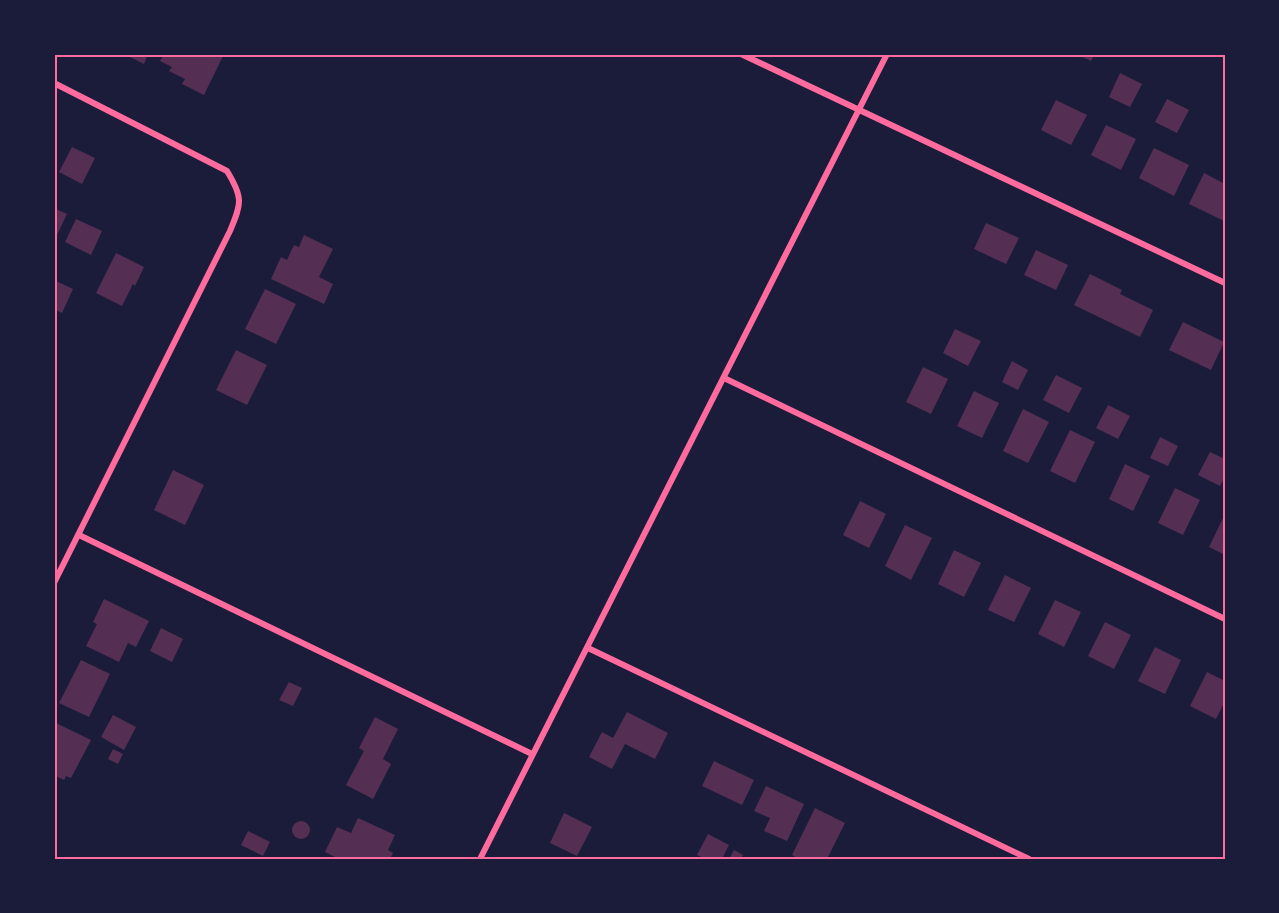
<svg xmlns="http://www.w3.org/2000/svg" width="1279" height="913" font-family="'Nunito Sans',sans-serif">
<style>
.building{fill:#542f53}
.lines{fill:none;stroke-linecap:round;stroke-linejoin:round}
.minor{stroke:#ff6b9d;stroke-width:6}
.neatline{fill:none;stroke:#ff6b9d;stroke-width:2}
</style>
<rect width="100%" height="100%" fill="#1b1b3a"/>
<g class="building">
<path d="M 124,54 L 148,54 L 144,64 Z"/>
<path d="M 164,54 L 220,54 L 223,56 L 204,95 L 182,84 L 185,79 L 169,71 L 172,67 L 160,61 Z"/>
<path d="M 1076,54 L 1095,54 L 1091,61 Z"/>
<path d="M 1120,73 L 1142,84 L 1130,107 L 1109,97 Z"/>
<path d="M 1167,99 L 1189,110 L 1177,133 L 1155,122 Z"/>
<path d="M 1056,100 L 1087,115 L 1071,145 L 1041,130 Z"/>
<path d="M 1106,125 L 1136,139 L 1121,170 L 1091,155 Z"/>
<path d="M 72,147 L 95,158 L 82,184 L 59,172 Z"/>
<path d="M 1154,148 L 1189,165 L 1174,196 L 1139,178 Z"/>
<path d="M 1204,173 L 1225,184 L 1224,221 L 1189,204 Z"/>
<path d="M 54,208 L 67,214 L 56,237 L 54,237 Z"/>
<path d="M 76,219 L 102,231 L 91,255 L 65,242 Z"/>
<path d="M 986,223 L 1019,238 L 1006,264 L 974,249 Z"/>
<path d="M 304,235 L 333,249 L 319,277 L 333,284 L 324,304 L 271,279 L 281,257 L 287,260 L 294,245 L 299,247 Z"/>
<path d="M 1036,250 L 1068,265 L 1056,290 L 1024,275 Z"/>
<path d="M 116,253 L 144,267 L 135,286 L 133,284 L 122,306 L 96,293 Z"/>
<path d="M 1090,274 L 1122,290 L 1120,294 L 1153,310 L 1140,337 L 1074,305 Z"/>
<path d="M 54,280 L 73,289 L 62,313 L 54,309 Z"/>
<path d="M 265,289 L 296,304 L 276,344 L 245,329 Z"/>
<path d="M 1183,322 L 1224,342 L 1211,370 L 1169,350 Z"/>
<path d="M 955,329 L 981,341 L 968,366 L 943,353 Z"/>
<path d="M 236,350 L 267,365 L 247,405 L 216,390 Z"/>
<path d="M 1012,361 L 1028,370 L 1018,390 L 1002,382 Z"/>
<path d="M 923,367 L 948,379 L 931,414 L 906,402 Z"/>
<path d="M 1056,375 L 1082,388 L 1069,413 L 1043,400 Z"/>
<path d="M 974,391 L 999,403 L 982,438 L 957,426 Z"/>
<path d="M 1108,405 L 1130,416 L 1118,439 L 1096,428 Z"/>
<path d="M 1023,409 L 1049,422 L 1028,463 L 1003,451 Z"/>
<path d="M 1070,430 L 1095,442 L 1075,483 L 1050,471 Z"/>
<path d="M 1160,437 L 1178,446 L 1168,466 L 1150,458 Z"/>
<path d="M 1210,452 L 1225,459 L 1225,476 L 1220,486 L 1198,475 Z"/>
<path d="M 1125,464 L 1150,476 L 1133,511 L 1109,499 Z"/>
<path d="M 173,470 L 204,485 L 185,525 L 154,510 Z"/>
<path d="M 1175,488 L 1200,500 L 1183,535 L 1158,523 Z"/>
<path d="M 860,501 L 886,514 L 869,548 L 843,535 Z"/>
<path d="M 1225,514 L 1225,555 L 1209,547 Z"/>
<path d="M 905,525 L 932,538 L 911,580 L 885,566 Z"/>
<path d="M 954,550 L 981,563 L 964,597 L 938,584 Z"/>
<path d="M 1005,575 L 1031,588 L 1014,622 L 988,610 Z"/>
<path d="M 104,599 L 149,621 L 136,647 L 128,643 L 119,662 L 86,646 L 97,624 L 93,622 Z"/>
<path d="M 1055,600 L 1081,612 L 1064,647 L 1038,634 Z"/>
<path d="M 1105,622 L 1131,635 L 1114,669 L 1088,656 Z"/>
<path d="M 161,628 L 183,639 L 172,662 L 150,651 Z"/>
<path d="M 1155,647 L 1181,660 L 1165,694 L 1138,681 Z"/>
<path d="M 81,660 L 110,674 L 89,717 L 59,703 Z"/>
<path d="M 1207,672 L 1225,681 L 1225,701 L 1216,719 L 1190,706 Z"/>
<path d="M 289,682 L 302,688 L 293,706 L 279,700 Z"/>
<path d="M 627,712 L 668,733 L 655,759 L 625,744 L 612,769 L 589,757 L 602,732 L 613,738 Z"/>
<path d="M 113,715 L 136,727 L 124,750 L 101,737 Z"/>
<path d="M 375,717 L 398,729 L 383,759 L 391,764 L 373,799 L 346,785 L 364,751 L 359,748 Z"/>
<path d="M 54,722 L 91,740 L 71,778 L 66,776 L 64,780 L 54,775 Z"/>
<path d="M 113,749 L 123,754 L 118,764 L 108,759 Z"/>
<path d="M 714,761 L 754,780 L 742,805 L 702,786 Z"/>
<path d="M 766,786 L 804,804 L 787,841 L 764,831 L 770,818 L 754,811 Z"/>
<path d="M 815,808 L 845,823 L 827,859 L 799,859 L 792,855 Z"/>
<path d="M 564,813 L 592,827 L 577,856 L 550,843 Z"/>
<path d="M 358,818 L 395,835 L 388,850 L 393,853 L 390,859 L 339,859 L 325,852 L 337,827 L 351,833 Z"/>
<circle cx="301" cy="830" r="9"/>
<path d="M 248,831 L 270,842 L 263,856 L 241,845 Z"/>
<path d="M 708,834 L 729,845 L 722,859 L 706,859 L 697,855 Z"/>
<path d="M 734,850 L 743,855 L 741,859 L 729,859 Z"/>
</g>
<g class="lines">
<g class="minor">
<path d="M 741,54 L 1225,283"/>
<path d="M 54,83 L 227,171 C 243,197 242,203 230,231 L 54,583"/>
<path d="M 724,378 L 1225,619"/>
<path d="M 79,535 L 532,754"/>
<path d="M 588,648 L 1029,859"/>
<path d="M 480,859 L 887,54"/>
</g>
</g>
<rect width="1279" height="913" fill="none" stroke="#1b1b3a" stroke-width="111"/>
<rect x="56" y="56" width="1168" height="802" class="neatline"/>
</svg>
